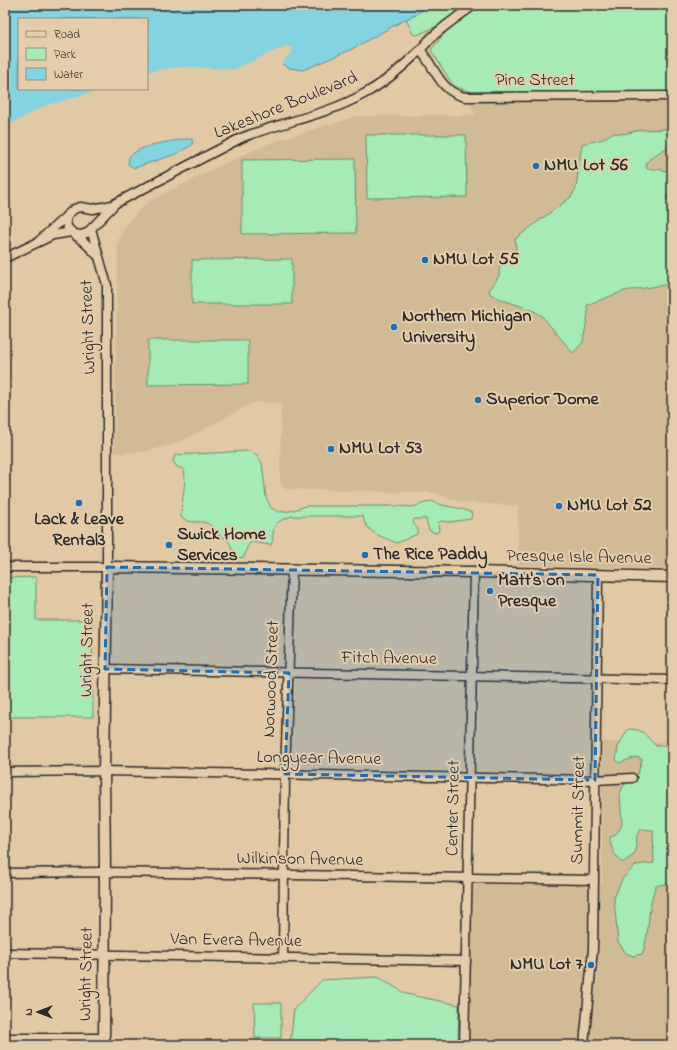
<svg xmlns="http://www.w3.org/2000/svg" width="677" height="1050" font-family="'Indie Flower',sans-serif">
<style>
.built{fill:#d1bb96}
.green{fill:#a6ebb7;stroke:#688b71}
.water{fill:#84d3e0;stroke:#609098}
.pier{fill:#e0c9a4}
.lines{fill:none;stroke-linecap:round;stroke-linejoin:round}
.minor-casing{stroke:#2b2b2b;stroke-width:11}
.major-casing{stroke:#2b2b2b;stroke-width:13}
.minor{stroke:#e4cdad;stroke-width:8}
.major{stroke:#e4cdad;stroke-width:10}
.marked{fill:#1f6fb2;fill-opacity:0.2;stroke:#1f6fb2;stroke-width:3;stroke-dasharray:8 5;stroke-linejoin:round}
.poi-dot{fill:#1f6fb2;stroke:#e4cdad;stroke-width:1.5}
.labels{text-anchor:middle;dominant-baseline:central;stroke-width:4;stroke-linejoin:round;paint-order:stroke}
.street-label{font-size:18px;fill:#2b2b2b;stroke:#e4cdad}
.poi-label{font-size:18px;font-weight:bold;fill:#2b2b2b;stroke:#e4cdad;text-anchor:start}
</style>
<rect width="100%" height="100%" fill="#e0c9a4"/>
<filter id="ink" filterUnits="userSpaceOnUse"><feTurbulence type="fractalNoise" baseFrequency=".025" numOctaves="2"/><feDisplacementMap in="SourceGraphic" scale="8" xChannelSelector="R" yChannelSelector="G"/><feConvolveMatrix kernelMatrix="1 2 1 2 8 2 1 2 1" color-interpolation-filters="sRGB"/></filter>
<g filter="url(#ink)">
<g class="built">
<path d="M 672,5 L 672,569 L 518,565 L 518,506 L 462,502 L 435,493 L 285,489 L 280,481 L 281,402 L 253,403 L 178,443 L 143,452 L 114,453 L 118,242 L 122,232 L 130,220 L 146,203 L 213,169 L 270,143 L 357,116 L 475,115 L 444,45 Z"/>
<path d="M 602,742 L 672,742 L 672,1045 L 467,1045 L 472,885 L 602,885 Z"/>
<path d="M 108,1039 L 283,1040 L 282,1045 L 108,1045 Z"/>
</g>
<g class="green">
<path d="M 427,5 L 672,5 L 672,92 L 615,93 L 472,92 L 459,88 L 453,85 L 431,50 L 445,33 L 437,26 L 417,35 L 413,34 L 406,19 L 416,15 Z"/>
<path d="M 666,129 L 672,133 L 672,144 L 652,157 L 646,163 L 647,169 L 656,169 L 672,172 L 672,181 L 666,199 L 672,203 L 671,284 L 624,291 L 587,305 L 588,314 L 583,342 L 573,353 L 541,315 L 532,310 L 503,300 L 490,294 L 489,291 L 499,276 L 500,259 L 516,250 L 515,239 L 571,197 L 576,188 L 582,144 L 603,139 L 612,133 L 624,134 L 640,130 Z"/>
<path d="M 366,135 L 466,135 L 467,197 L 367,198 Z"/>
<path d="M 355,159 L 356,233 L 242,234 L 242,160 Z"/>
<path d="M 292,259 L 292,304 L 192,304 L 192,260 Z"/>
<path d="M 148,340 L 248,340 L 248,384 L 148,385 Z"/>
<path d="M 249,451 L 257,455 L 262,463 L 266,497 L 271,508 L 279,512 L 290,511 L 306,506 L 395,506 L 413,507 L 431,501 C 445,508 458,506 472,513 L 471,519 L 449,522 L 441,521 L 438,523 L 439,531 L 436,533 L 429,530 L 426,519 L 414,519 L 413,523 L 418,529 L 417,534 L 397,543 C 383,537 365,533 363,516 L 292,516 C 284,519 274,521 273,532 C 273,538 273,540 271,545 L 251,542 L 247,547 L 244,557 L 238,558 L 232,554 C 232,543 228,538 217,535 C 206,512 196,529 181,517 C 181,502 187,483 184,469 L 177,467 L 173,461 L 175,455 Z"/>
<path d="M 36,577 L 36,620 L 92,620 L 93,717 L 5,717 L 5,578 Z"/>
<path d="M 628,729 C 645,729 645,736 656,746 L 672,746 L 672,882 L 656,886 C 646,907 651,932 642,954 L 633,956 L 626,953 L 618,942 L 614,898 L 622,879 L 636,865 L 654,863 L 653,830 L 641,829 L 637,835 L 635,854 L 622,863 C 614,854 611,850 610,837 L 616,835 L 622,825 L 620,794 L 623,786 L 638,774 L 642,759 L 636,757 L 619,763 L 616,759 L 618,747 Z"/>
<path d="M 378,977 L 406,994 L 459,1005 L 458,1045 L 290,1045 L 294,1009 L 322,980 Z"/>
<path d="M 254,1003 L 281,1003 L 281,1038 L 255,1038 Z"/>
</g>
<g class="water">
<path d="M 5,5 L 427,5 L 416,15 L 406,19 L 350,50 L 303,70 L 290,68 L 279,63 L 147,86 L 147,19 L 19,19 L 19,89 L 132,89 L 30,131 L 5,147 Z"/>
<path d="M 186,139 L 192,139 L 193,143 L 192,145 L 176,154 L 134,168 L 128,164 L 129,157 C 141,144 169,142 186,139 Z"/>
</g>
<g class="pier">
<path d="M 286,46 L 291,47 L 292,54 L 286,57 L 281,66 L 279,65 L 263,71 L 252,72 L 221,80 L 164,84 L 147,88 L 147,73 L 155,70 L 183,67 L 235,69 Z"/>
<path d="M 104,89 L 134,89 L 133,91 L 32,132 L 30,140 L 5,149 L 5,127 L 44,106 Z"/>
</g>
<g class="lines">
<defs>
<g id="minor">
<path d="M 420,50 C 436,68 439,91 465,97 L 672,96"/>
<path d="M 67,215 C 62,230 76,234 85,243 C 89,246 93,251 97,255"/>
<path d="M 74,234 L 81,235 L 87,233 L 114,205"/>
<path d="M 39,241 L 74,209 L 80,207 L 93,209 L 112,205 L 241,138 C 281,122 324,116 362,95 C 383,84 403,67 420,50 C 424,46 428,41 432,37 C 445,25 460,15 474,5"/>
<path d="M 5,258 L 53,235 L 71,232"/>
<path d="M 5,567 L 107,567 L 107,285 L 91,229"/>
<path d="M 105,669 L 672,680"/>
<path d="M 5,772 L 104,771 L 595,780 L 632,778"/>
<path d="M 5,873 L 105,872 L 594,880"/>
<path d="M 5,953 L 466,961"/>
<path d="M 283,957 L 285,774 L 292,569"/>
<path d="M 5,1038 L 104,1038"/>
<path d="M 464,1045 L 474,572"/>
<path d="M 584,1045 L 593,949 L 598,575"/>
</g>
<path id="major" d="M 104,1045 L 105,872 L 104,771 L 107,567 L 474,572 L 672,577"/>
</defs>
<use href="#minor" class="minor-casing"/>
<use href="#major" class="major-casing"/>
<use href="#minor" class="minor"/>
<use href="#major" class="major"/>
</g>
</g>
<path class="marked" d="M 107,567 L 598,575 L 595,780 L 285,774 L 289,673 L 105,669 Z"/>
<g class="poi-dot">
<circle cx="536" cy="166" r="4"/>
<circle cx="425" cy="260" r="4"/>
<circle cx="394" cy="327" r="4"/>
<circle cx="478" cy="400" r="4"/>
<circle cx="331" cy="449" r="4"/>
<circle cx="79" cy="503" r="4"/>
<circle cx="559" cy="506" r="4"/>
<circle cx="169" cy="545" r="4"/>
<circle cx="365" cy="555" r="4"/>
<circle cx="490" cy="591" r="4"/>
<circle cx="591" cy="965" r="4"/>
</g>
<g class="labels">
<g class="street-label">
<text x="535" y="81">Pine Street</text>
<text transform="translate(286 106) rotate(-22)">Lakeshore Boulevard</text>
<text transform="translate(89 327) rotate(-92)">Wright Street</text>
<text transform="translate(579 558) rotate(1)">Presque Isle Avenue</text>
<text transform="translate(88 650) rotate(-89)">Wright Street</text>
<text transform="translate(389 659) rotate(1)">Fitch Avenue</text>
<text transform="translate(272 679) rotate(-88)">Norwood Street</text>
<text transform="translate(319 759) rotate(1)">Longyear Avenue</text>
<text transform="translate(454 808) rotate(-89)">Center Street</text>
<text transform="translate(579 810) rotate(-89)">Summit Street</text>
<text transform="translate(300 860) rotate(1)">Wilkinson Avenue</text>
<text transform="translate(236 941) rotate(1)">Van Evera Avenue</text>
<text transform="translate(87 974) rotate(-89)">Wright Street</text>
</g>
<g class="poi-label">
<text x="544" y="166">NMU Lot 56</text>
<text x="433" y="260">NMU Lot 55</text>
<text x="402" y="317">Northern Michigan<tspan x="402" dy="21">University</tspan></text>
<text x="486" y="400">Superior Dome</text>
<text x="339" y="449">NMU Lot 53</text>
<text x="567" y="506">NMU Lot 52</text>
<text x="79" y="520" text-anchor="middle">Lack &amp; Leave<tspan x="79" dy="21">Rental3</tspan></text>
<text x="177" y="535">Swick Home<tspan x="177" dy="21">Services</tspan></text>
<text x="373" y="555">The Rice Paddy</text>
<text x="498" y="581">Matt's on<tspan x="498" dy="21">Presque</tspan></text>
<text x="583" y="965" text-anchor="end">NMU Lot 7</text>
</g>
</g>
<rect width="677" height="1050" fill="none" stroke="#e4cdad" stroke-width="20"/>
<rect x="10" y="10" width="657" height="1030" fill="none" stroke="#2b2b2b" stroke-width="1.5" filter="url(#ink)"/>
<rect x="18" y="18" width="130" height="72" fill="#e4cdad" stroke="#9a8c79"/>
<rect x="26" y="31" width="20" height="6" fill="#e4cdad" stroke="#9a8c79"/>
<text x="54" y="38" font-size="12" fill="#2b2b2b">Road</text>
<rect x="26" y="48" width="20" height="12" fill="#a6ebb7" stroke="#9a8c79"/>
<text x="54" y="58" font-size="12" fill="#2b2b2b">Park</text>
<rect x="26" y="68" width="20" height="12" fill="#84d3e0" stroke="#9a8c79"/>
<text x="54" y="78" font-size="12" fill="#2b2b2b">Water</text>
<g transform="translate(38 1012) rotate(270)" stroke="#e4cdad" stroke-width="3" paint-order="stroke">
<path d="M0-3L7 15L0 10L-7 15Z" fill="#2b2b2b"/>
<text y="-6" font-size="11" font-weight="bold" text-anchor="middle" fill="#2b2b2b">N</text>
</g>
</svg>
